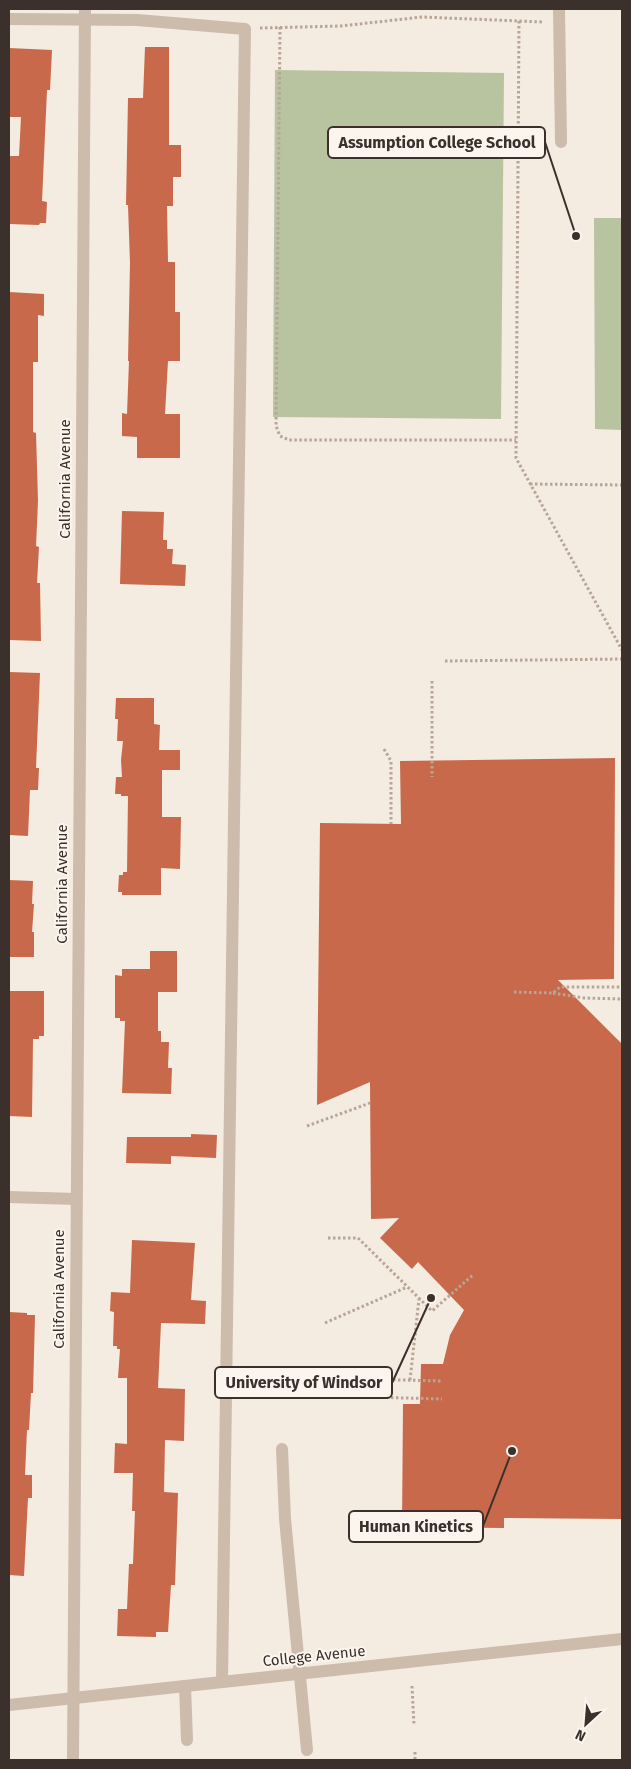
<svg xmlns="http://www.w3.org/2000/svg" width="631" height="1769" font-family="'Fira Sans',sans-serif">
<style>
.green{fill:#b8c4a0}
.building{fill:#c8694b}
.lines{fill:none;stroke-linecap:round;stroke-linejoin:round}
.path{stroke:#b9a596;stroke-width:3;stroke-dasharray:2.5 2.5;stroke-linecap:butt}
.minor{stroke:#cdbbac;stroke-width:12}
.labels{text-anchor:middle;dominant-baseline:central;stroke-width:4;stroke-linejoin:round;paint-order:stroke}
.street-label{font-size:15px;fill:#3b302b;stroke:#fbf5ee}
.leader{fill:none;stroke:#3b302b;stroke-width:2}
.callout-dot{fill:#3b302b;stroke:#fbf5ee;stroke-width:2}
.callout{fill:#fbf5ee;stroke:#3b302b;stroke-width:2}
.callout-label{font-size:16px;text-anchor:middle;font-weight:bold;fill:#3b302b}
</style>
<rect width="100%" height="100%" fill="#f4ebe1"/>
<g class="green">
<path d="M 275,70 L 504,73 L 501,419 L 273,417 Z"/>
<path d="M 594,218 L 622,218 L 622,430 L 595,429 Z"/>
</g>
<g class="building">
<path d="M 145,47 L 169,47 L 169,145 L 181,145 L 181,177 L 173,177 L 173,206 L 167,206 L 168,262 L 175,262 L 175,312 L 180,312 L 180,361 L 168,361 L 165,414 L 180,414 L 180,458 L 137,458 L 137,437 L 122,436 L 122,413 L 127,414 L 129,361 L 128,361 L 130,263 L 128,205 L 126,205 L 128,98 L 143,98 Z"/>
<path d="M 9,48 L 52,50 L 50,90 L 47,90 L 42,201 L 47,202 L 46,223 L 40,223 L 39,225 L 9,224 L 9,156 L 19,156 L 21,117 L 9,117 Z"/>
<path d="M 9,292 L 44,294 L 44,316 L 38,315 L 38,362 L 33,362 L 33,432 L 36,433 L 38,501 L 36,546 L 39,547 L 37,583 L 40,583 L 41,641 L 9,640 Z"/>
<path d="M 122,511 L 164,512 L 163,540 L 167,540 L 167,549 L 173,549 L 172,564 L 186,565 L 185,586 L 120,584 Z"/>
<path d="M 9,672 L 40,673 L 36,768 L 39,768 L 38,790 L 30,790 L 28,836 L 9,835 Z"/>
<path d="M 116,698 L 154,698 L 154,724 L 160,725 L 159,750 L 180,750 L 180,770 L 162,770 L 162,817 L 181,817 L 180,869 L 161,868 L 161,895 L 122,895 L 122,892 L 118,892 L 119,875 L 123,875 L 123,872 L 127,872 L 128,796 L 121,796 L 121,794 L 115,794 L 116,777 L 122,777 L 121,760 L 123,741 L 117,741 L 118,719 L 115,719 Z"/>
<path d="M 615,758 L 614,979 L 558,980 L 622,1044 L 622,1519 L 504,1518 L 504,1528 L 402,1527 L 403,1404 L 420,1404 L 421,1364 L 443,1364 L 450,1335 L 464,1310 L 418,1262 L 412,1269 L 380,1238 L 399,1218 L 371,1219 L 370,1082 L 317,1105 L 320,823 L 401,824 L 400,761 Z"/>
<path d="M 9,880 L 33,881 L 32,904 L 34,904 L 32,932 L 34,932 L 34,957 L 9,957 Z"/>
<path d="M 150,951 L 177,951 L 177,992 L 158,992 L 158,1031 L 161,1031 L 161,1042 L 169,1042 L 168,1068 L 172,1068 L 171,1094 L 122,1093 L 125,1021 L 120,1021 L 120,1018 L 115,1018 L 115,975 L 122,976 L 122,969 L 150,969 Z"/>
<path d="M 9,991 L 44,991 L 44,1036 L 39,1036 L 39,1039 L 33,1039 L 32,1117 L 9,1116 Z"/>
<path d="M 191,1134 L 217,1135 L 216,1158 L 171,1156 L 171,1164 L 126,1163 L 127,1137 L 191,1137 Z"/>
<path d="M 132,1240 L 195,1243 L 191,1300 L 206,1301 L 205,1324 L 161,1323 L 158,1388 L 185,1389 L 184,1441 L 165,1440 L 164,1492 L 178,1493 L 175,1585 L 171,1585 L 168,1632 L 156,1632 L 156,1637 L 117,1636 L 118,1609 L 127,1609 L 129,1564 L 133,1564 L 135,1511 L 132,1511 L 133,1473 L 114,1473 L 115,1443 L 127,1444 L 127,1378 L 118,1378 L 120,1349 L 117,1349 L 117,1346 L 113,1346 L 114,1312 L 110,1311 L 111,1292 L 130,1293 Z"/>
<path d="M 9,1312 L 27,1313 L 27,1315 L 35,1315 L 33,1393 L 31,1393 L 29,1430 L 27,1430 L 25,1475 L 32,1475 L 32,1498 L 28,1498 L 24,1576 L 9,1575 Z"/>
</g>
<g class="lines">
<g class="path">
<path d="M 519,21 L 516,458 L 622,650"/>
<path d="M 280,27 L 276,426 L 280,436 L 289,440 L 516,440"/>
<path d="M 260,28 L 341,26 L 422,17 L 543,22"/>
<path d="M 530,484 L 622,485"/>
<path d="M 445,661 L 622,659"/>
<path d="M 432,681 L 432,777"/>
<path d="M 384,749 L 391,761 L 391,824"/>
<path d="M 514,992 L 553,993 L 560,987 L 622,987"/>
<path d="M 553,993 L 584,998 L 622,999"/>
<path d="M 307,1126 L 370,1103"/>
<path d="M 328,1238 L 358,1238 L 432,1311 L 474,1274"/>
<path d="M 325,1323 L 407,1287"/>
<path d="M 323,1378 L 442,1381"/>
<path d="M 410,1380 L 419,1299"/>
<path d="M 331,1396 L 442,1399"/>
<path d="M 412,1686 L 414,1725"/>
<path d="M 415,1752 L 415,1760"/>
</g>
<g class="minor">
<path d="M 559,9 L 561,142"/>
<path d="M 9,19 L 137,20 L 245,29 L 222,1682"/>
<path d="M 9,1197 L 76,1199"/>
<path d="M 282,1449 L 285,1519 L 307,1750"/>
<path d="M 185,1686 L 187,1740"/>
<path d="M 9,1705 L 622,1639"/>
<path d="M 73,1760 L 85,9"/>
</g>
</g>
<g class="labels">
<g class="street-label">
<text transform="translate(65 479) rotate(-90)">California Avenue</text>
<text transform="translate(62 884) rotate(-90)">California Avenue</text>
<text transform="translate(59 1289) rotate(-90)">California Avenue</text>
<text transform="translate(314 1656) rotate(-6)">College Avenue</text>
</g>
</g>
<path class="leader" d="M576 236L545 142M431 1298L392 1383M512 1451L483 1526"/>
<g class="callout-dot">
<circle cx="576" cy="236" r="5"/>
<circle cx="431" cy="1298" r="5"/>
<circle cx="512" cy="1451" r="5"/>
</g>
<g class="callout">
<rect x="328" y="127" width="217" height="31" rx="5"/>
<rect x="215" y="1367" width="177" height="31" rx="5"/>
<rect x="349" y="1511" width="134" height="31" rx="5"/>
</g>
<g class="callout-label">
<text x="437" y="148">Assumption College School</text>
<text x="304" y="1388">University of Windsor</text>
<text x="416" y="1532">Human Kinetics</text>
</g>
<rect width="631" height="1769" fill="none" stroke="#3b302b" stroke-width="20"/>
<g transform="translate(586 1724) rotate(206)" stroke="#fbf5ee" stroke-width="4" paint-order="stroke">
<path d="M0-4L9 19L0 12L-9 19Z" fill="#3b302b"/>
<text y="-8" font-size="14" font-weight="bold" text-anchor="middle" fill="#3b302b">N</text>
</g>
</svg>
